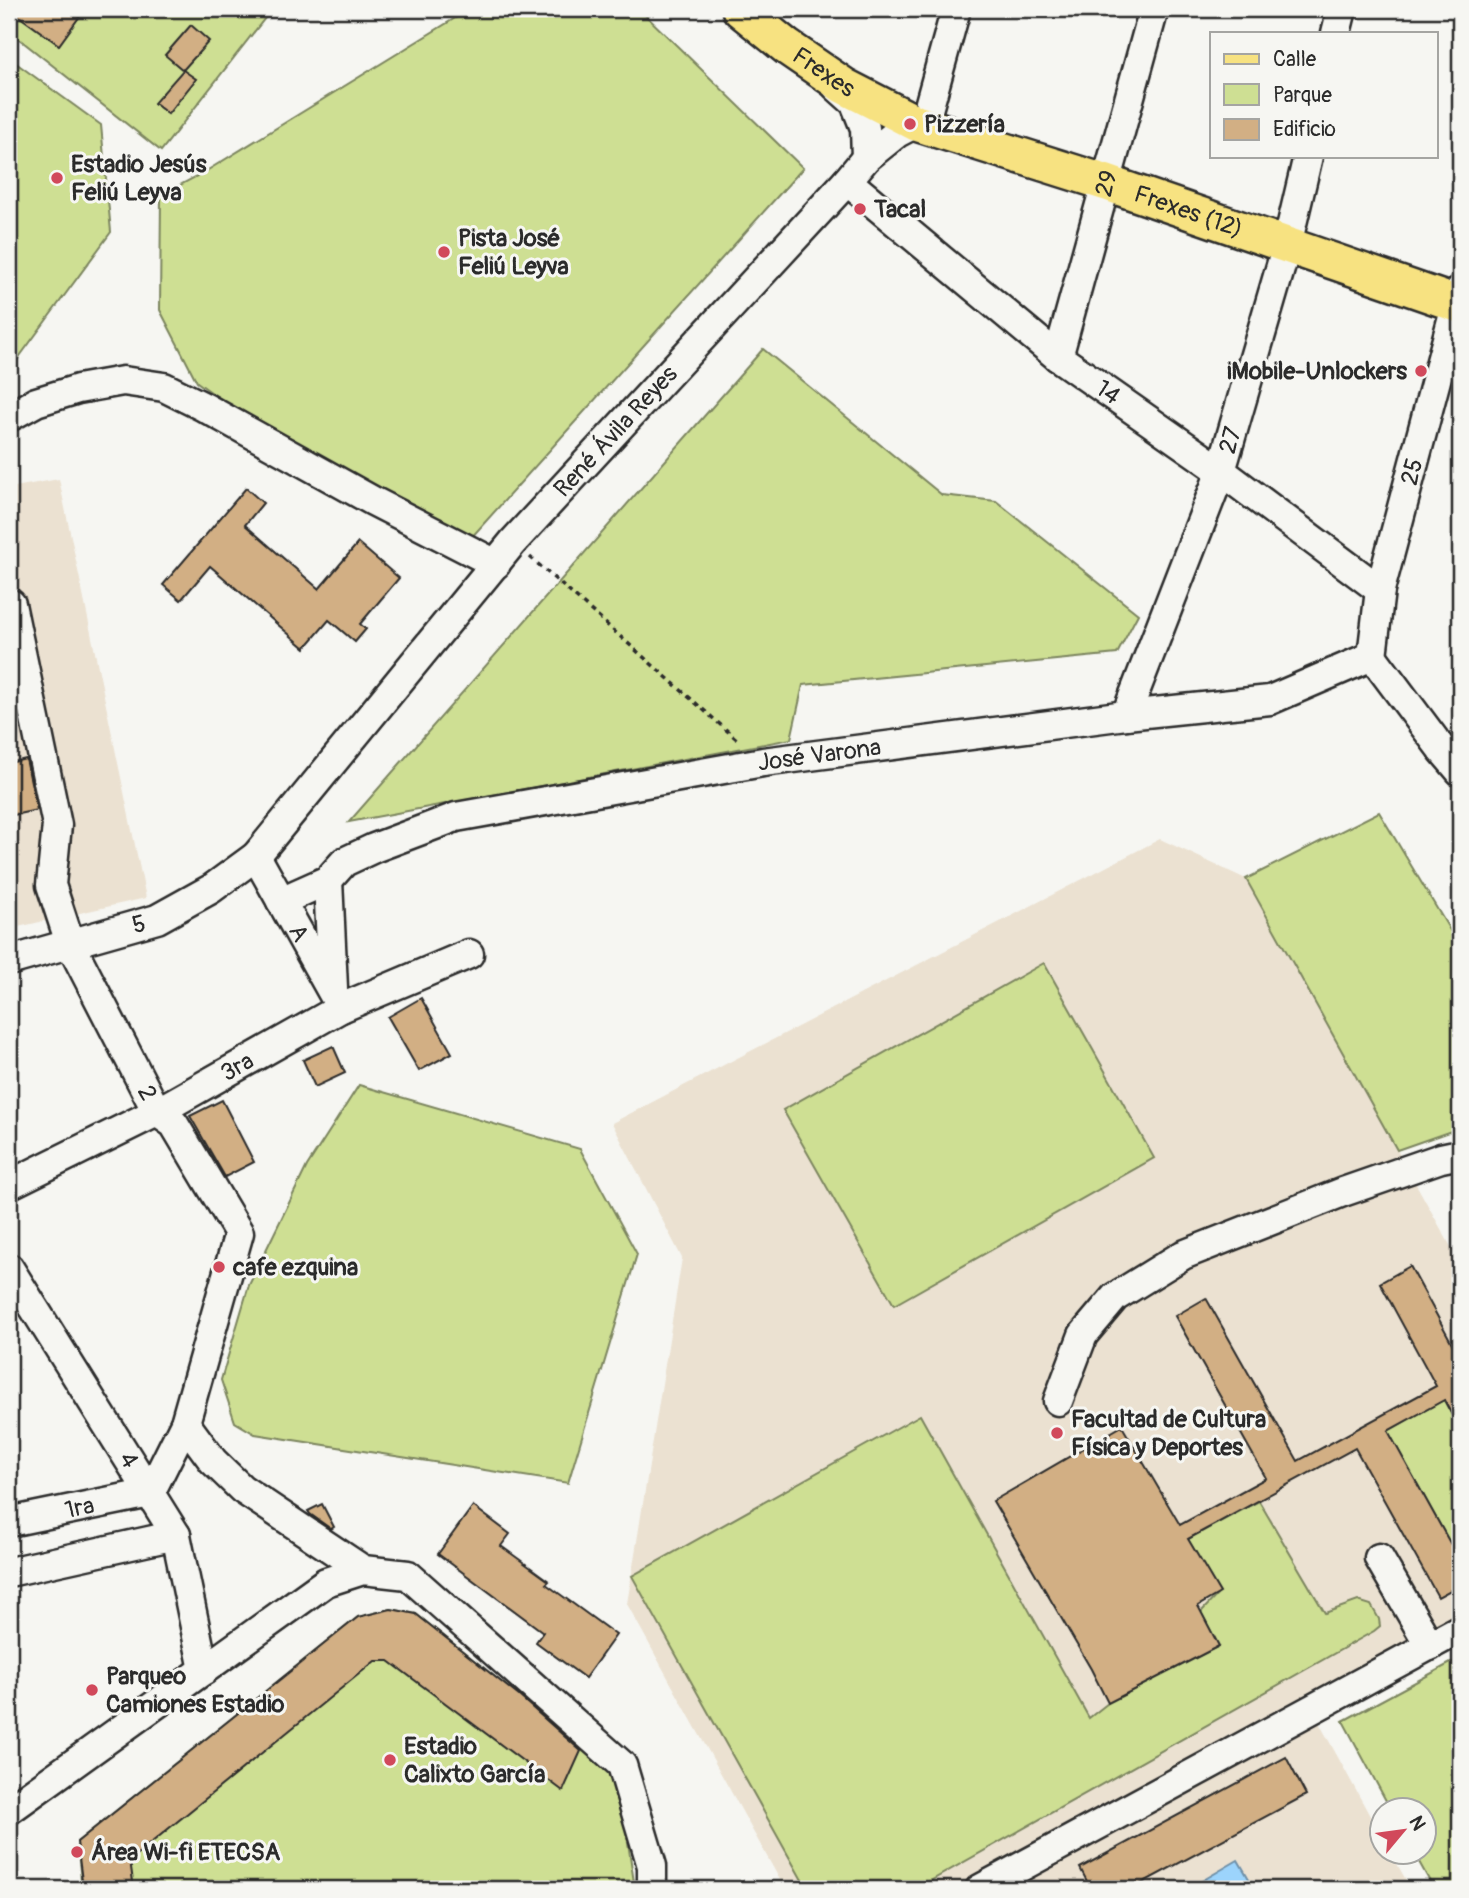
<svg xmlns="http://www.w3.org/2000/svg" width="1469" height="1898" font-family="Pangolin,sans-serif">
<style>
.built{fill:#ebe1d1}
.green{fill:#cedf93;stroke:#7c855f;stroke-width:2}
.water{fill:#9cd4fc;stroke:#6f90a8;stroke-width:2}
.building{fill:#d2af84;stroke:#2b2b2b;stroke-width:2}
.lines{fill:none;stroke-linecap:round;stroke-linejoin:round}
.minor-casing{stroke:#2b2b2b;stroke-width:33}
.major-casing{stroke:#2b2b2b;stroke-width:40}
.path{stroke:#2b2b2b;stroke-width:3.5;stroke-dasharray:5 5;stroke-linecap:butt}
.minor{stroke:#f6f6f2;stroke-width:28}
.major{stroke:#f7e281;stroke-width:35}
.poi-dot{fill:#d1495b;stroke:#f6f6f2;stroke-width:2.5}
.labels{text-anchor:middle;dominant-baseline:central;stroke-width:6;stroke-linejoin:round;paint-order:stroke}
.street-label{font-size:24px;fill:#2b2b2b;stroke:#f6f6f2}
.poi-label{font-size:24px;font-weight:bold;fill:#2b2b2b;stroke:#f6f6f2;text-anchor:start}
</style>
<rect width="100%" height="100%" fill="#f6f6f2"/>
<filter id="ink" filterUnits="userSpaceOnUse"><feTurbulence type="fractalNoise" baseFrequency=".0143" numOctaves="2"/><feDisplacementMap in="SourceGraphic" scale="14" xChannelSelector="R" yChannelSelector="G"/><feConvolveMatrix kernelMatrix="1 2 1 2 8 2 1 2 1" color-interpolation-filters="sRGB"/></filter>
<g filter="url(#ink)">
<g class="built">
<path d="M 59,479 L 146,898 L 9,929 L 9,488 Z"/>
<path d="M 1160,839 L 1246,879 L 1460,1263 L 1460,1625 L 1311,1708 L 1381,1836 L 1382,1853 L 1391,1853 L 1411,1889 L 785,1889 L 627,1604 L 682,1258 L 612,1123 Z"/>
</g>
<g class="green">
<path d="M 9,9 L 272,9 L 161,151 L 9,31 Z"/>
<path d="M 470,9 L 639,9 L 803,168 L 470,539 L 229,405 L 197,382 L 160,310 L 161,195 L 203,173 Z"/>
<path d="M 9,58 L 101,125 L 111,232 L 9,371 Z"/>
<path d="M 763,349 L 942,495 L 996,501 L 1138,614 L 1117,654 L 803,685 L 791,739 L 349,822 Z"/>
<path d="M 1379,812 L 1460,947 L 1460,1128 L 1397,1150 L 1246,879 Z"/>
<path d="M 1044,963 L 1154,1158 L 894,1305 L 783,1110 Z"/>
<path d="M 359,1085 L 580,1149 L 637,1254 L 568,1483 L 255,1434 L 235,1422 L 221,1380 L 249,1285 L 307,1166 Z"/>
<path d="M 1444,1400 L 1460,1430 L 1460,1561 L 1388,1431 Z"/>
<path d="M 920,1415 L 1089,1718 L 1108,1703 L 1219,1646 L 1201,1612 L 1219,1593 L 1188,1539 L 1259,1501 L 1325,1613 L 1358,1601 L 1371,1605 L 1379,1619 L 1380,1626 L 1374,1631 L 916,1889 L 807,1889 L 632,1576 Z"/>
<path d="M 391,1609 L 416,1614 L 618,1775 L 635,1889 L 82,1889 L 77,1842 L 358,1617 Z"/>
<path d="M 1460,1658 L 1460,1889 L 1434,1889 L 1414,1853 L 1424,1853 L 1424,1811 L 1391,1810 L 1343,1721 Z"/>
</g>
<path class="water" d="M 1238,1860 L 1255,1889 L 1188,1889 Z"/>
<g class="building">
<path d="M 9,9 L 85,9 L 59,45 Z"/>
<path d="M 191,25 L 209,41 L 183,70 L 165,55 Z"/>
<path d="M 183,70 L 196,79 L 168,114 L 154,103 Z"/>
<path d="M 246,488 L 263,503 L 245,525 L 319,589 L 358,543 L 399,578 L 360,624 L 366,629 L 355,642 L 329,620 L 305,648 L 210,566 L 181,600 L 163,585 Z"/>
<path d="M 26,759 L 37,810 L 9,816 L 9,763 Z"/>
<path d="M 421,998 L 452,1053 L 419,1071 L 388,1017 Z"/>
<path d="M 333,1046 L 345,1073 L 315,1087 L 303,1060 Z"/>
<path d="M 222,1100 L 254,1162 L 225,1177 L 190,1116 Z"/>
<path d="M 1410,1266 L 1460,1358 L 1460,1430 L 1444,1400 L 1388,1431 L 1460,1561 L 1460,1585 L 1438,1597 L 1355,1448 L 1188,1539 L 1220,1593 L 1198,1606 L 1219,1646 L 1108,1703 L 1091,1669 L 993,1501 L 1122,1426 L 1180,1525 L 1266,1478 L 1175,1316 L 1206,1298 L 1298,1461 L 1436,1386 L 1380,1283 Z"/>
<path d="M 322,1504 L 334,1527 L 331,1529 L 310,1514 L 308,1511 Z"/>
<path d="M 473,1506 L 510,1534 L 501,1546 L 549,1581 L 546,1584 L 616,1635 L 585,1678 L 536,1642 L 543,1632 L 438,1554 Z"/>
<path d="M 391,1609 L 416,1614 L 519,1696 L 581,1751 L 563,1791 L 389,1661 L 375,1661 L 130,1860 L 134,1889 L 83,1889 L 77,1842 L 358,1617 Z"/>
<path d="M 1286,1757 L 1306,1795 L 1131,1889 L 1091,1889 L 1080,1868 Z"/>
</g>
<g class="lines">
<defs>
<g id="minor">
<path d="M 1336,33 L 1342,9"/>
<path d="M 836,86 L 855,103 L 865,128 L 866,158"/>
<path id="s1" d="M 847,181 L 1058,357 L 1221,471 L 1380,590"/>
<path id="s2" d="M 1058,357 L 1154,9"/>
<path d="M 9,417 L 36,402 L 78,389 L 123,381 L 164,387 L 204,407 L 373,501 L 496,564"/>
<path id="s3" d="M 1372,656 L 1380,590 L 1460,290"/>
<path d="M 1372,656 L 1443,751 L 1460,771"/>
<path id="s4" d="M 1126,715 L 1221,471 L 1287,245 L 1308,156"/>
<path id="s5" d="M 256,856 L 341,1008"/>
<path d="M 328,880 L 333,988"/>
<path id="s6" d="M 281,901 L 328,880 L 344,862 L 374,848 L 456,817 L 763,762 L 1126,715 L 1270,700 L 1372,656"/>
<path id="s7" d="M 9,961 L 157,919 L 211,889 L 256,856 L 513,542 L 847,181 L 866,158 L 897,133 L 916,123 L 928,110 L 956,9"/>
<path id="s8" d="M 9,1185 L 157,1112 L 341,1008 L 469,954"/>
<path id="s9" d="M 9,1268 L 176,1535 L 204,1670"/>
<path d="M 1058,1401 L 1083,1335 L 1115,1297 L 1183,1255 L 1343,1192 L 1441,1158 L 1460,1154"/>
<path d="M 185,1423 L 213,1461 L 242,1489 L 363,1570"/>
<path id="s10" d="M 9,1522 L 150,1493 L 185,1423 L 239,1233 L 174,1124 L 157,1112 L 70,943 L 51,885 L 57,825 L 11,604"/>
<path d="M 1379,1558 L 1430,1646"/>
<path d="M 9,1572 L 176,1535"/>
<path d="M 9,1810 L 326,1582 L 363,1570 L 408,1575 L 622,1765 L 652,1866 L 652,1889"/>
<path d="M 980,1889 L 1460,1629"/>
</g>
<g id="major">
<path id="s11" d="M 740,9 L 787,47 L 844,86 L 916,123 L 1107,183 L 1460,305"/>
</g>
</defs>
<use href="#minor" class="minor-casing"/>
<use href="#major" class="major-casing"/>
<path class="path" d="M 530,557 L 740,742"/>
<use href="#minor" class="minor"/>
<use href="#major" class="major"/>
</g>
</g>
<g class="poi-dot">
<circle cx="910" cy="124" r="7"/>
<circle cx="57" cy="178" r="7"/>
<circle cx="860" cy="209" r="7"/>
<circle cx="444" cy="252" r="7"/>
<circle cx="1421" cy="371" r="7"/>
<circle cx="219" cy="1267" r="7"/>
<circle cx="1057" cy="1433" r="7"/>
<circle cx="92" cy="1690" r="7"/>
<circle cx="390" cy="1760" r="7"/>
<circle cx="77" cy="1852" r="7"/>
</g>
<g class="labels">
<g class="street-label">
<text stroke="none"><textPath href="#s11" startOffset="105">Frexes</textPath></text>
<text stroke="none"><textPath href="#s2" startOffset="180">29</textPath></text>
<text stroke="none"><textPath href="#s11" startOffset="497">Frexes (12)</textPath></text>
<text stroke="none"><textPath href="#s1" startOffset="336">14</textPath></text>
<text stroke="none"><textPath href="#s7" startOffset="828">René Ávila Reyes</textPath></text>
<text stroke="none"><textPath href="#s4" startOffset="294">27</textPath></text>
<text stroke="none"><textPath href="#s3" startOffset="189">25</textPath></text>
<text stroke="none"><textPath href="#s6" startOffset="565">José Varona</textPath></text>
<text stroke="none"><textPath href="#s7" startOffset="135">5</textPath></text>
<text stroke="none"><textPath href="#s5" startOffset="88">A</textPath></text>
<text stroke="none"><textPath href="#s8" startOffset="257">3ra</textPath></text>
<text transform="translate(147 1093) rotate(63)">2</text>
<text stroke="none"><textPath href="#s9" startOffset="226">4</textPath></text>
<text stroke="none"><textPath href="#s10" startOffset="72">1ra</textPath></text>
</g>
<g class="poi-label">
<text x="924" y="124">Pizzería</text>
<text x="71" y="164">Estadio Jesús<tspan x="71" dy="28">Feliú Leyva</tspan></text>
<text x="874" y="209">Tacal</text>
<text x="458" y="238">Pista José<tspan x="458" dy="28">Feliú Leyva</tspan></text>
<text x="1407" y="371" text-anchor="end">iMobile-Unlockers</text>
<text x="233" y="1267">cafe ezquina</text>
<text x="1071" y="1419">Facultad de Cultura<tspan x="1071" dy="28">Física y Deportes</tspan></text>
<text x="106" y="1676">Parqueo<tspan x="106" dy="28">Camiones Estadio</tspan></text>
<text x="404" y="1746">Estadio<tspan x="404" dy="28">Calixto García</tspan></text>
<text x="91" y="1852">Área Wi-fi ETECSA</text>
</g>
</g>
<rect width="1469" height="1898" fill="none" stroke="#f6f6f2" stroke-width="35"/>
<rect x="18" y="18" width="1434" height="1863" fill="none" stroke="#2b2b2b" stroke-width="2.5" filter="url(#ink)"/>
<rect x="1210" y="32" width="228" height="126" fill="#f6f6f2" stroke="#a5a5a2" stroke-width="2"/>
<rect x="1224" y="54" width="35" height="10" fill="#f7e281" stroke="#a5a5a2" stroke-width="2"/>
<text x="1273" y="66" font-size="21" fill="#2b2b2b">Calle</text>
<rect x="1224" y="84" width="35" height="21" fill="#cedf93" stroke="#a5a5a2" stroke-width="2"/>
<text x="1273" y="102" font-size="21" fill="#2b2b2b">Parque</text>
<rect x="1224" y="119" width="35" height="21" fill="#d2af84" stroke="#a5a5a2" stroke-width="2"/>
<text x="1273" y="136" font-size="21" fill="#2b2b2b">Edificio</text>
<g transform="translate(1403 1831) rotate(61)"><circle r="33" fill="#f6f6f2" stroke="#a5a5a2" stroke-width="2"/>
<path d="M0-5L12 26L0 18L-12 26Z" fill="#d1495b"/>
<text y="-10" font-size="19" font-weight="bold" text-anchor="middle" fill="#2b2b2b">N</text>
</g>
</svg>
